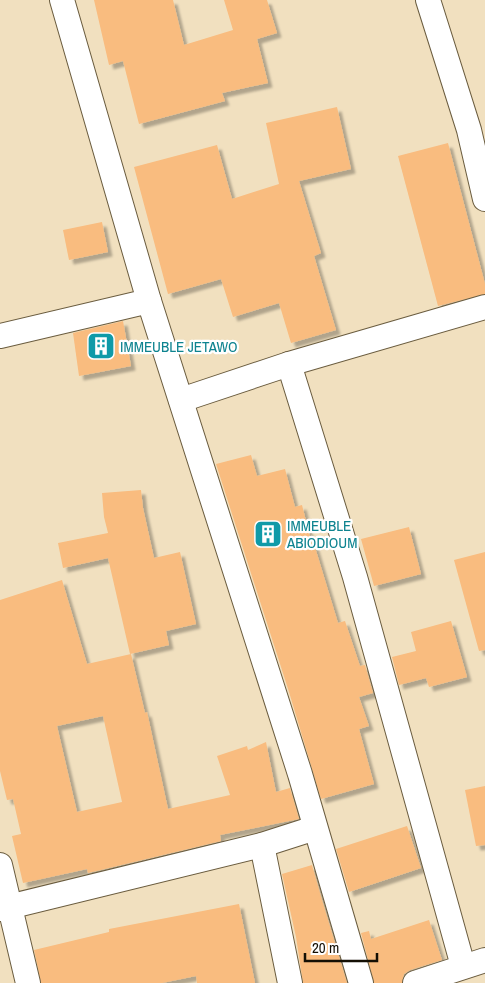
<svg xmlns="http://www.w3.org/2000/svg" width="485" height="983" font-family="'Archivo Narrow',sans-serif">
<style>
.building{fill:#f9bc7f;fill-rule:evenodd;filter:url(#shadow)}
.lines{fill:none;stroke-linecap:round;stroke-linejoin:round}
.minor-casing{stroke:#6a5c3f;stroke-width:26}
.minor{stroke:#fff;stroke-width:24}
.labels{text-anchor:middle;dominant-baseline:central;stroke-width:4.5;stroke-linejoin:round;paint-order:stroke}
.culture-label{font-size:15px;fill:#0d838f;stroke:#fff;text-anchor:start}
</style>
<defs>
<filter id="shadow"><feDropShadow dx="4.5" dy="4.5" stdDeviation="1" flood-color="#0004"/></filter>
</defs>
<rect width="100%" height="100%" fill="#f1e0bf"/>
<g class="building">
<path d="M 94,0 L 173,0 L 184,45 L 233,30 L 224,0 L 267,0 L 277,33 L 257,39 L 268,83 L 222,93 L 225,101 L 139,124 L 123,61 L 109,65 Z"/>
<path d="M 337,107 L 351,169 L 299,181 L 321,253 L 314,256 L 336,330 L 291,343 L 279,303 L 233,317 L 221,279 L 168,294 L 134,167 L 217,145 L 232,199 L 279,184 L 266,123 Z"/>
<path d="M 448,143 L 485,284 L 485,294 L 438,306 L 398,156 Z"/>
<path d="M 102,222 L 108,252 L 69,260 L 63,230 Z"/>
<path d="M 123,321 L 131,366 L 79,376 L 73,333 Z"/>
<path d="M 251,455 L 257,476 L 285,469 L 295,507 L 302,505 L 312,545 L 314,544 L 338,623 L 345,621 L 360,666 L 365,665 L 373,693 L 359,697 L 369,726 L 359,729 L 374,784 L 321,799 L 289,692 L 216,464 Z"/>
<path d="M 141,490 L 143,508 L 154,558 L 180,552 L 196,624 L 166,631 L 169,645 L 130,654 L 108,558 L 63,568 L 58,543 L 108,533 L 104,517 L 102,493 Z"/>
<path d="M 409,527 L 421,574 L 374,586 L 361,539 Z"/>
<path d="M 485,552 L 485,650 L 479,651 L 454,560 Z"/>
<path d="M 62,580 L 87,664 L 131,654 L 145,713 L 147,712 L 168,809 L 230,795 L 217,756 L 247,746 L 248,750 L 266,742 L 276,792 L 290,788 L 299,819 L 220,835 L 221,841 L 88,873 L 87,869 L 23,883 L 12,836 L 21,834 L 13,799 L 7,800 L 0,771 L 0,600 ZM 103,716 L 122,802 L 77,812 L 57,726 Z"/>
<path d="M 451,621 L 467,677 L 429,687 L 426,678 L 399,685 L 392,657 L 416,651 L 411,632 Z"/>
<path d="M 485,786 L 485,845 L 476,846 L 465,790 Z"/>
<path d="M 407,826 L 421,868 L 349,892 L 336,849 Z"/>
<path d="M 312,865 L 322,900 L 347,983 L 303,983 L 296,937 L 282,874 Z"/>
<path d="M 239,904 L 255,983 L 197,983 L 196,976 L 162,983 L 41,983 L 34,950 L 109,932 L 109,929 Z"/>
<path d="M 429,920 L 442,960 L 410,970 L 404,974 L 402,983 L 374,983 L 361,933 L 369,931 L 371,939 Z"/>
</g>
<g class="lines">
<defs>
<g id="minor">
<path d="M 62,0 L 149,301 L 300,774 L 361,983"/>
<path d="M 428,0 L 469,130 L 485,199"/>
<path d="M 0,336 L 149,301"/>
<path d="M 289,364 L 355,577 L 463,966"/>
<path d="M 181,400 L 289,364 L 485,307"/>
<path d="M 262,845 L 290,983"/>
<path d="M 0,865 L 28,983"/>
<path d="M 0,909 L 262,845 L 315,828"/>
<path d="M 415,983 L 485,960"/>
</g>
</defs>
<use href="#minor" class="minor-casing"/>
<use href="#minor" class="minor"/>
</g>
<defs>
<symbol id="building-square" viewBox="-11 -11 22 22"><rect x="-9" y="-9" width="18" height="18" rx="4" fill="#0f9aa8" stroke="#fff"/><path d="M-4-6H4V6H1V3H-1V6H-4ZM-2.5-4.3h1.7v1.8h-1.7ZM.8-4.3h1.7v1.8H.8ZM-2.5-1h1.7V.8h-1.7ZM.8-1h1.7V.8H.8Z" fill="#fff"/></symbol>
</defs>
<g fill-rule="evenodd">
<use href="#building-square" x="85" y="330" width="32" height="32"/>
<use href="#building-square" x="252" y="518" width="32" height="32"/>
</g>
<g class="labels">
<g class="culture-label">
<text x="120" y="346">IMMEUBLE JETAWO</text>
<text x="287" y="525">IMMEUBLE<tspan x="287" dy="17">ABIODIOUM</tspan></text>
</g>
</g>
<path d="M305 953v8h72v-8" fill="none" stroke="#140f04" stroke-width="2.5"/>
<text x="312" y="953" font-size="15" fill="#140f04" stroke="#ffffff" stroke-width="4" paint-order="stroke">20 m</text>
</svg>
